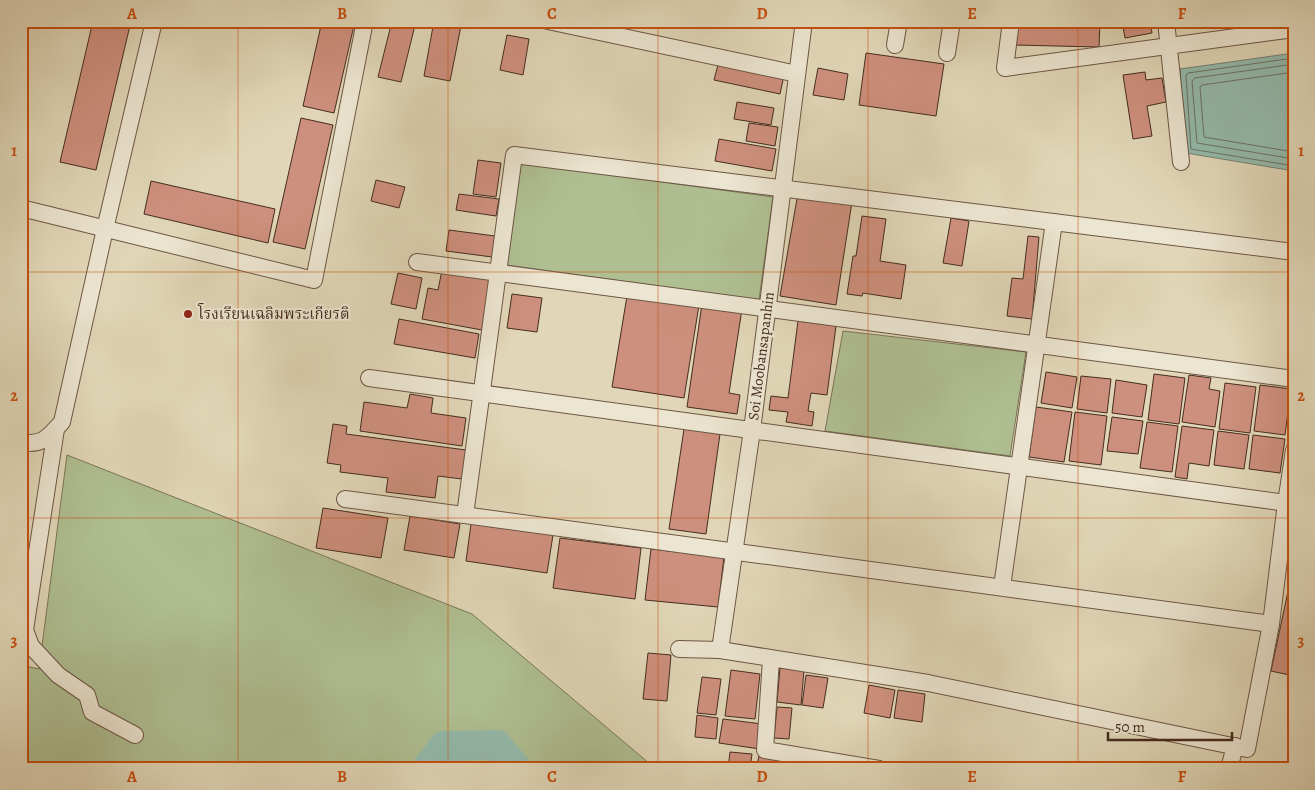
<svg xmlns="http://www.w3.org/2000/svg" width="1315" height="790" font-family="Alegreya,'Noto Serif Thai',serif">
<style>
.green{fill:#afbf92;stroke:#7a7658}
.water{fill:#94baac;stroke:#748174}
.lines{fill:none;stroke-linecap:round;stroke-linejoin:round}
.shore{stroke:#6c7366;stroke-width:1}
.river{stroke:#94baac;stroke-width:30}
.building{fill:#ce907e;stroke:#452c1f}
.minor-casing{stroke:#6c5745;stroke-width:18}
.minor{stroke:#ece5d1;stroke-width:16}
.grid{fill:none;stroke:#c75010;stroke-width:1;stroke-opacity:0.55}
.poi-dot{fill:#8f2418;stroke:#ece5d1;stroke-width:2}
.labels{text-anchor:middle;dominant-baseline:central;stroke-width:4;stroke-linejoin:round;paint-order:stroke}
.poi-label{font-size:15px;fill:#452c1f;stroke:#ece5d1;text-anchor:start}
.street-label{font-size:15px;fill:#452c1f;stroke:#ece5d1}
.neatline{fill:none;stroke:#c75010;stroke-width:2}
.grid-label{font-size:16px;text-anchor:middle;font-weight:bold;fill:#c75010}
</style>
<rect width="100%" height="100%" fill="#e1d7b8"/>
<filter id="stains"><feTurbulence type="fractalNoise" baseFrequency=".004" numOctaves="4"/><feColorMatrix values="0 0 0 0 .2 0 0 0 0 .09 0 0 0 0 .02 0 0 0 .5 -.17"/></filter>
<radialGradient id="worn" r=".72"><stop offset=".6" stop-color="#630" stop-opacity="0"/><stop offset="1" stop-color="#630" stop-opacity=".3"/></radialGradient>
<g class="green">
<path d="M 521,163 L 773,197 L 759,300 L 506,265 Z"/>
<path d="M 843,331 L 1026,352 L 1010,456 L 825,431 Z"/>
<path d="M 67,455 L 472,614 L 656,769 L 21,769 L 21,665 L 39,669 Z"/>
</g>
<path class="water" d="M 1294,53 L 1294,171 L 1186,153 L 1180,69 Z"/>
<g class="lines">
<g class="shore">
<path d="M 1294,58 L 1188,73 L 1186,75 L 1191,149 L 1294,166"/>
<path d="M 1294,64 L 1195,78 L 1192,81 L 1197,143 L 1294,159"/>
<path d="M 1294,72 L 1202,85 L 1200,87 L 1204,137 L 1294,152"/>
</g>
<path class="river" d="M 426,769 L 444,746 L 497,745 L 517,769"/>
</g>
<g class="building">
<path d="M 93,21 L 131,21 L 96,170 L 60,162 Z"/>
<path d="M 322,21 L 355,21 L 334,113 L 303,106 Z"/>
<path d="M 392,21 L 416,21 L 401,82 L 378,77 Z"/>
<path d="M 434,21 L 462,21 L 450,81 L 424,76 Z"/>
<path d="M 1016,21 L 1100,22 L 1099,47 L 1015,45 Z"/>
<path d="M 1122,21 L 1150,21 L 1152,33 L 1125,38 Z"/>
<path d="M 507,35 L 529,39 L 523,75 L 500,70 Z"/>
<path d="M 866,53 L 944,64 L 936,116 L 859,105 Z"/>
<path d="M 719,61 L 784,75 L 780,94 L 714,80 Z"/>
<path d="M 818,68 L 848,74 L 844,100 L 813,95 Z"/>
<path d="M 1145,72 L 1146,80 L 1162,78 L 1166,102 L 1147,106 L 1152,136 L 1133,139 L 1123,75 Z"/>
<path d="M 737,102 L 774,108 L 771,125 L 734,119 Z"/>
<path d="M 301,118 L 333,125 L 305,249 L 273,242 Z"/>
<path d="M 749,123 L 778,127 L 775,146 L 746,141 Z"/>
<path d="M 719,139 L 776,149 L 772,171 L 715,161 Z"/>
<path d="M 478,160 L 501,163 L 496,197 L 473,194 Z"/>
<path d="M 376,180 L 405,187 L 399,208 L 371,201 Z"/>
<path d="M 151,181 L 275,209 L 268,243 L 144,214 Z"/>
<path d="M 798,193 L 852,202 L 836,305 L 780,296 Z"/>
<path d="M 459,194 L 499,199 L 496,216 L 456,210 Z"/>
<path d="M 862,216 L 886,219 L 880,261 L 906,265 L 901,299 L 863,293 L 862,296 L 847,294 L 853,256 L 856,256 Z"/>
<path d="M 951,218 L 969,221 L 962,266 L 943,263 Z"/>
<path d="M 449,230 L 495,236 L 492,257 L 446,251 Z"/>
<path d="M 1028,236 L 1039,237 L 1032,319 L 1007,316 L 1012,278 L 1023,279 Z"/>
<path d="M 442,270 L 492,279 L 482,330 L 422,319 L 428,288 L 438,290 Z"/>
<path d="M 398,273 L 422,278 L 416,309 L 391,304 Z"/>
<path d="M 512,294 L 542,298 L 537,332 L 507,328 Z"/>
<path d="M 627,296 L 699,305 L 684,398 L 612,387 Z"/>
<path d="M 702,304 L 742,309 L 729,393 L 740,395 L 737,414 L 687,407 Z"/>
<path d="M 399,319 L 479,334 L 475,358 L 394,344 Z"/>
<path d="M 798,321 L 836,326 L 827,395 L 811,393 L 808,411 L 814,412 L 812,426 L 786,422 L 788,412 L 769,410 L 771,396 L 788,398 Z"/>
<path d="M 1046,372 L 1077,377 L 1072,408 L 1041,403 Z"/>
<path d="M 1154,374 L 1185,378 L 1179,424 L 1148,420 Z"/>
<path d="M 1189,375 L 1211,378 L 1209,389 L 1220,391 L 1215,427 L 1182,422 Z"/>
<path d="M 1081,376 L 1111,379 L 1107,413 L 1077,409 Z"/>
<path d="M 1116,380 L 1147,385 L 1142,417 L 1112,413 Z"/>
<path d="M 1225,383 L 1256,387 L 1250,433 L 1219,429 Z"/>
<path d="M 1260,385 L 1291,389 L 1285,435 L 1254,431 Z"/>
<path d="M 410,394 L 433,398 L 431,413 L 466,418 L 462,446 L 360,431 L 364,402 L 407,408 Z"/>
<path d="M 1036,407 L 1072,412 L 1064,462 L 1029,457 Z"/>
<path d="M 1075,412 L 1107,416 L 1101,465 L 1069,461 Z"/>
<path d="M 1112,417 L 1143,421 L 1138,454 L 1107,451 Z"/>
<path d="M 1147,422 L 1178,426 L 1172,472 L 1140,468 Z"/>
<path d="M 333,424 L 347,426 L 346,434 L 466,450 L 462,479 L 438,476 L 435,498 L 386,492 L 388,478 L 340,472 L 341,465 L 327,463 Z"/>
<path d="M 1182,426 L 1214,430 L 1209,466 L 1189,463 L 1187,479 L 1175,477 Z"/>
<path d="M 684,429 L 720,434 L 706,534 L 669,529 Z"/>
<path d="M 1218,431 L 1249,435 L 1244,469 L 1214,465 Z"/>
<path d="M 1253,435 L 1285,439 L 1280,473 L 1249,469 Z"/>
<path d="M 323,508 L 388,518 L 381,558 L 316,548 Z"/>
<path d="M 410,516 L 460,524 L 454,558 L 404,550 Z"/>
<path d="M 471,524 L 553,535 L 547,573 L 466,561 Z"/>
<path d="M 560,538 L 641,548 L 635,599 L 553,588 Z"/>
<path d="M 651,549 L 724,557 L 718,607 L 645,600 Z"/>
<path d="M 1290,582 L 1294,583 L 1294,676 L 1271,671 Z"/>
<path d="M 648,653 L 671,655 L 667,701 L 643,699 Z"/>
<path d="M 780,668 L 804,670 L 801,705 L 777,702 Z"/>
<path d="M 731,670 L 760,674 L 755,719 L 725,716 Z"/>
<path d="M 806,675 L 828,678 L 823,708 L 802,705 Z"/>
<path d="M 702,677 L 721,679 L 716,715 L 697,713 Z"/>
<path d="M 869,685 L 895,690 L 890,718 L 864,713 Z"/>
<path d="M 898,690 L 925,694 L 922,722 L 894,718 Z"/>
<path d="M 777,707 L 792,708 L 789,739 L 774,738 Z"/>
<path d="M 697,715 L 718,718 L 716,739 L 695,737 Z"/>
<path d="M 723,719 L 762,724 L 760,749 L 719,743 Z"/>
<path d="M 730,752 L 752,754 L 750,769 L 728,769 Z"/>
<path d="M 793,755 L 831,769 L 790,769 Z"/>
<path d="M 759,756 L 777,760 L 775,769 L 756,769 Z"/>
</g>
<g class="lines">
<defs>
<g id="minor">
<path d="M 548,21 L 797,74"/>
<path d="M 1011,21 L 1005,68 L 1294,29"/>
<path d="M 1166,21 L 1181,162"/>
<path d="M 895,45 L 899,21"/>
<path d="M 947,53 L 952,21"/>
<path d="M 21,208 L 314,280 L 365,21"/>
<path d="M 417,262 L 1294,379"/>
<path d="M 369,378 L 1294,504"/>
<path d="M 56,429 L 25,630 L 31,646 L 58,675 L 87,695 L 92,712 L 135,735"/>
<path d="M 21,442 C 43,446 48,437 62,422 L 105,229 L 154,21"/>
<path d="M 345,499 L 1271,624"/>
<path d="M 465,515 L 514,155 L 1294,252"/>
<path d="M 1002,587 L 1054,222"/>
<path d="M 679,649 L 720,650 L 752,430 L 804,21"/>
<path d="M 720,650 L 928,683 L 1247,749 L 1271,624 L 1286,503 L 1294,450"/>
<path d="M 771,659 L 765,750 L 879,769"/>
<path d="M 1229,769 L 1235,746"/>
</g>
</defs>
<use href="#minor" class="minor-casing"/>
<use href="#minor" class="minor"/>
</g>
<path class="grid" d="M 238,21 L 238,769M 448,21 L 448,769M 658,21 L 658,769M 868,21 L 868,769M 1078,21 L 1078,769M 21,272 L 1294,272M 21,518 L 1294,518"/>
<circle class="poi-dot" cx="188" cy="314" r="5"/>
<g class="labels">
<g class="poi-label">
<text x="198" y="314">โรงเรียนเฉลิมพระเกียรติ</text>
</g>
<g class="street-label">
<text transform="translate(761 356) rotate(-83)">Soi Moobansapanhin</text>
</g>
</g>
<rect width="1315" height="790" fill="none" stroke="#e1d7b8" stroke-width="55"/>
<path d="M1108 732v8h124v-8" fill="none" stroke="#452c1f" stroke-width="2.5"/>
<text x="1115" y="732" font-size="15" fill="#452c1f" stroke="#ece5d1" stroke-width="4" paint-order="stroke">50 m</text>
<rect x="28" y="28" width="1260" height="734" class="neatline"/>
<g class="grid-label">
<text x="132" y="19">A</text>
<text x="342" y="19">B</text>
<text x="552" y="19">C</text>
<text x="762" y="19">D</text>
<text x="972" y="19">E</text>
<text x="1182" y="19">F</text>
<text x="14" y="156">1</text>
<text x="1301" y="156">1</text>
<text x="14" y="401">2</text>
<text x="1301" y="401">2</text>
<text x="14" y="646">3</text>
<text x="1301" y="646">3</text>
<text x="132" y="782">A</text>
<text x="342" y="782">B</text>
<text x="552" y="782">C</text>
<text x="762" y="782">D</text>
<text x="972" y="782">E</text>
<text x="1182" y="782">F</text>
</g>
<rect width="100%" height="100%" filter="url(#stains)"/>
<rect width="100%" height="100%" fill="url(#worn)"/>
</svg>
